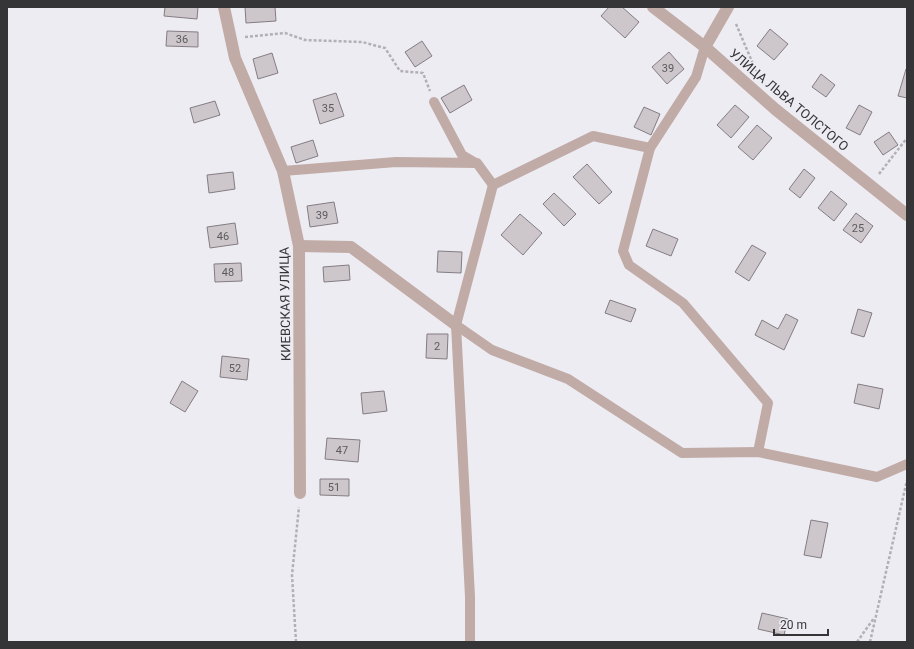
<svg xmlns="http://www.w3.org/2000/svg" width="914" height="649" font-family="Roboto,sans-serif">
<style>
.building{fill:#cdc7cc;stroke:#837d82}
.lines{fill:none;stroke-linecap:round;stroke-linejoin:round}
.path{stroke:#b2b0b6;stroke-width:2.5;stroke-dasharray:3 2;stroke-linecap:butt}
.lane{stroke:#c1aba6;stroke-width:10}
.street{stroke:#c1aba6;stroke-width:12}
.labels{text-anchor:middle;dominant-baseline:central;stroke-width:3;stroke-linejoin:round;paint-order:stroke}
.number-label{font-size:11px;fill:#5b5a5c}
.street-label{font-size:13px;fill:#353537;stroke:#eeecf3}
</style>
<rect width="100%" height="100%" fill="#eeecf3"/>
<g class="building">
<path d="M 165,7 L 198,7 L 197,19 L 164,16 Z"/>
<path d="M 245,7 L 275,7 L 276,21 L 246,23 Z"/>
<path d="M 609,7 L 622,7 L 639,22 L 625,38 L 601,16 Z"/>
<path d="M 770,29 L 788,44 L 774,60 L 757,46 Z"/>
<path d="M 167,31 L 198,32 L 198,47 L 166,46 Z"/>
<path d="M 422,41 L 432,56 L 415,67 L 405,52 Z"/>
<path d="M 669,52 L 684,69 L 667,84 L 652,67 Z"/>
<path d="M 272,53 L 278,73 L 258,79 L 253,59 Z"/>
<path d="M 906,69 L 907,69 L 907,98 L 898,96 Z"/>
<path d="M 821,74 L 835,85 L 826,97 L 812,87 Z"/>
<path d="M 464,85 L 472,100 L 450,113 L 441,98 Z"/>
<path d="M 336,93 L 344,116 L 320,124 L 313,100 Z"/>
<path d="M 215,101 L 220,115 L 194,123 L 190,108 Z"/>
<path d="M 735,105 L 749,117 L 731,138 L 717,125 Z"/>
<path d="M 859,105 L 872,112 L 860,135 L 846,128 Z"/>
<path d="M 644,107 L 660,114 L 651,135 L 634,127 Z"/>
<path d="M 757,125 L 772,138 L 753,160 L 738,147 Z"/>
<path d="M 889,132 L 898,145 L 883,155 L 874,142 Z"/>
<path d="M 313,140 L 318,156 L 296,163 L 291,147 Z"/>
<path d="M 587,164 L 612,192 L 599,204 L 573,177 Z"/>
<path d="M 804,169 L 815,178 L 800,198 L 789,189 Z"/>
<path d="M 233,172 L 235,189 L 209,193 L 207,175 Z"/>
<path d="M 831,191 L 847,204 L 834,221 L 818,208 Z"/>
<path d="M 554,193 L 576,214 L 564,226 L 543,204 Z"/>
<path d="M 334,202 L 338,223 L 310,227 L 307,206 Z"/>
<path d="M 856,213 L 873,226 L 861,243 L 843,230 Z"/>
<path d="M 520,214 L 542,233 L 523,255 L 501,235 Z"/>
<path d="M 235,223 L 238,244 L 210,248 L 207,227 Z"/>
<path d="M 653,229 L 678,239 L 671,256 L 646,246 Z"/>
<path d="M 752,245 L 766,253 L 749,281 L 735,272 Z"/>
<path d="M 438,251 L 462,252 L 461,273 L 437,272 Z"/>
<path d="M 241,263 L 242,281 L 215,282 L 214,264 Z"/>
<path d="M 349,265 L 350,280 L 324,282 L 323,267 Z"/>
<path d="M 610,300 L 636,309 L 631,322 L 605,313 Z"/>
<path d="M 858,309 L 872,313 L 864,337 L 851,333 Z"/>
<path d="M 786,314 L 798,320 L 784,350 L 755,335 L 762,320 L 778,329 Z"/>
<path d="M 427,334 L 448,334 L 447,359 L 426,358 Z"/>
<path d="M 222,356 L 249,359 L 247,380 L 220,377 Z"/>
<path d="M 182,381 L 198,391 L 185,412 L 170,403 Z"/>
<path d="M 858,384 L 883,389 L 879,409 L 854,403 Z"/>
<path d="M 384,391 L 387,411 L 363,414 L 361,393 Z"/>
<path d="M 327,438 L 360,440 L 358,462 L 325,459 Z"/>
<path d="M 320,479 L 349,479 L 349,496 L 320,495 Z"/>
<path d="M 811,520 L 828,523 L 821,558 L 804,555 Z"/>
<path d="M 762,613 L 788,619 L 784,635 L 758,629 Z"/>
</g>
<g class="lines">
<g class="path">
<path d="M 736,24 L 756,71"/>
<path d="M 245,37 L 285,33 L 305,40 L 362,42 L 385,48 L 400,71 L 423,73 L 430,91"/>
<path d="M 879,174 L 907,138"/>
<path d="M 296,642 L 292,575 L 299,507"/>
<path d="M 857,642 L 874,618"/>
<path d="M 870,642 L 907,480"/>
</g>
<g class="lane">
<path d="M 434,102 L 462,155 L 474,162"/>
<path d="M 650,148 L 623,251 L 629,265 L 683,303 L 768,403 L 758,452"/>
<path d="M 283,171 L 396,162 L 477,163 L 493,185"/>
<path d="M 456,325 L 492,350 L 568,379 L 682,453 L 758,452 L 877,477 L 907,464"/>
<path d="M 470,642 L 470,597 L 456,325 L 493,185 L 593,136 L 650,148 L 696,77 L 705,47"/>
</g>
<g class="street">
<path d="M 224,7 L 235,58 L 283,171 L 299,246 L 300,493"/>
<path d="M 653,7 L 705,47 L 775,109 L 907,215"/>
<path d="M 705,47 L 728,7"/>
<path d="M 299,246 L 351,247 L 456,325"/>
</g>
</g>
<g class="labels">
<g class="number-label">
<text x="182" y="39">36</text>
<text x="668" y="68">39</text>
<text x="328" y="108">35</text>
<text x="322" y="215">39</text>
<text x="858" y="228">25</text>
<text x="223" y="236">46</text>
<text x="228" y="272">48</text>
<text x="437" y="346">2</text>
<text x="235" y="368">52</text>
<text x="342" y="450">47</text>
<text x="334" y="487">51</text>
</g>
<g class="street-label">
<text transform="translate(789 100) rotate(40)">УЛИЦА ЛЬВА ТОЛСТОГО</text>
<text transform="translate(285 304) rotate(-91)">КИЕВСКАЯ УЛИЦА</text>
</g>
</g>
<rect width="914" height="649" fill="none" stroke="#353537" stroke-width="16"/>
<path d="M774 629v6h54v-6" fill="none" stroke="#353537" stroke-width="2"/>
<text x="780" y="629" font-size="12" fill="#353537" stroke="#eeecf3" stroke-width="3" paint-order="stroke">20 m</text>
</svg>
